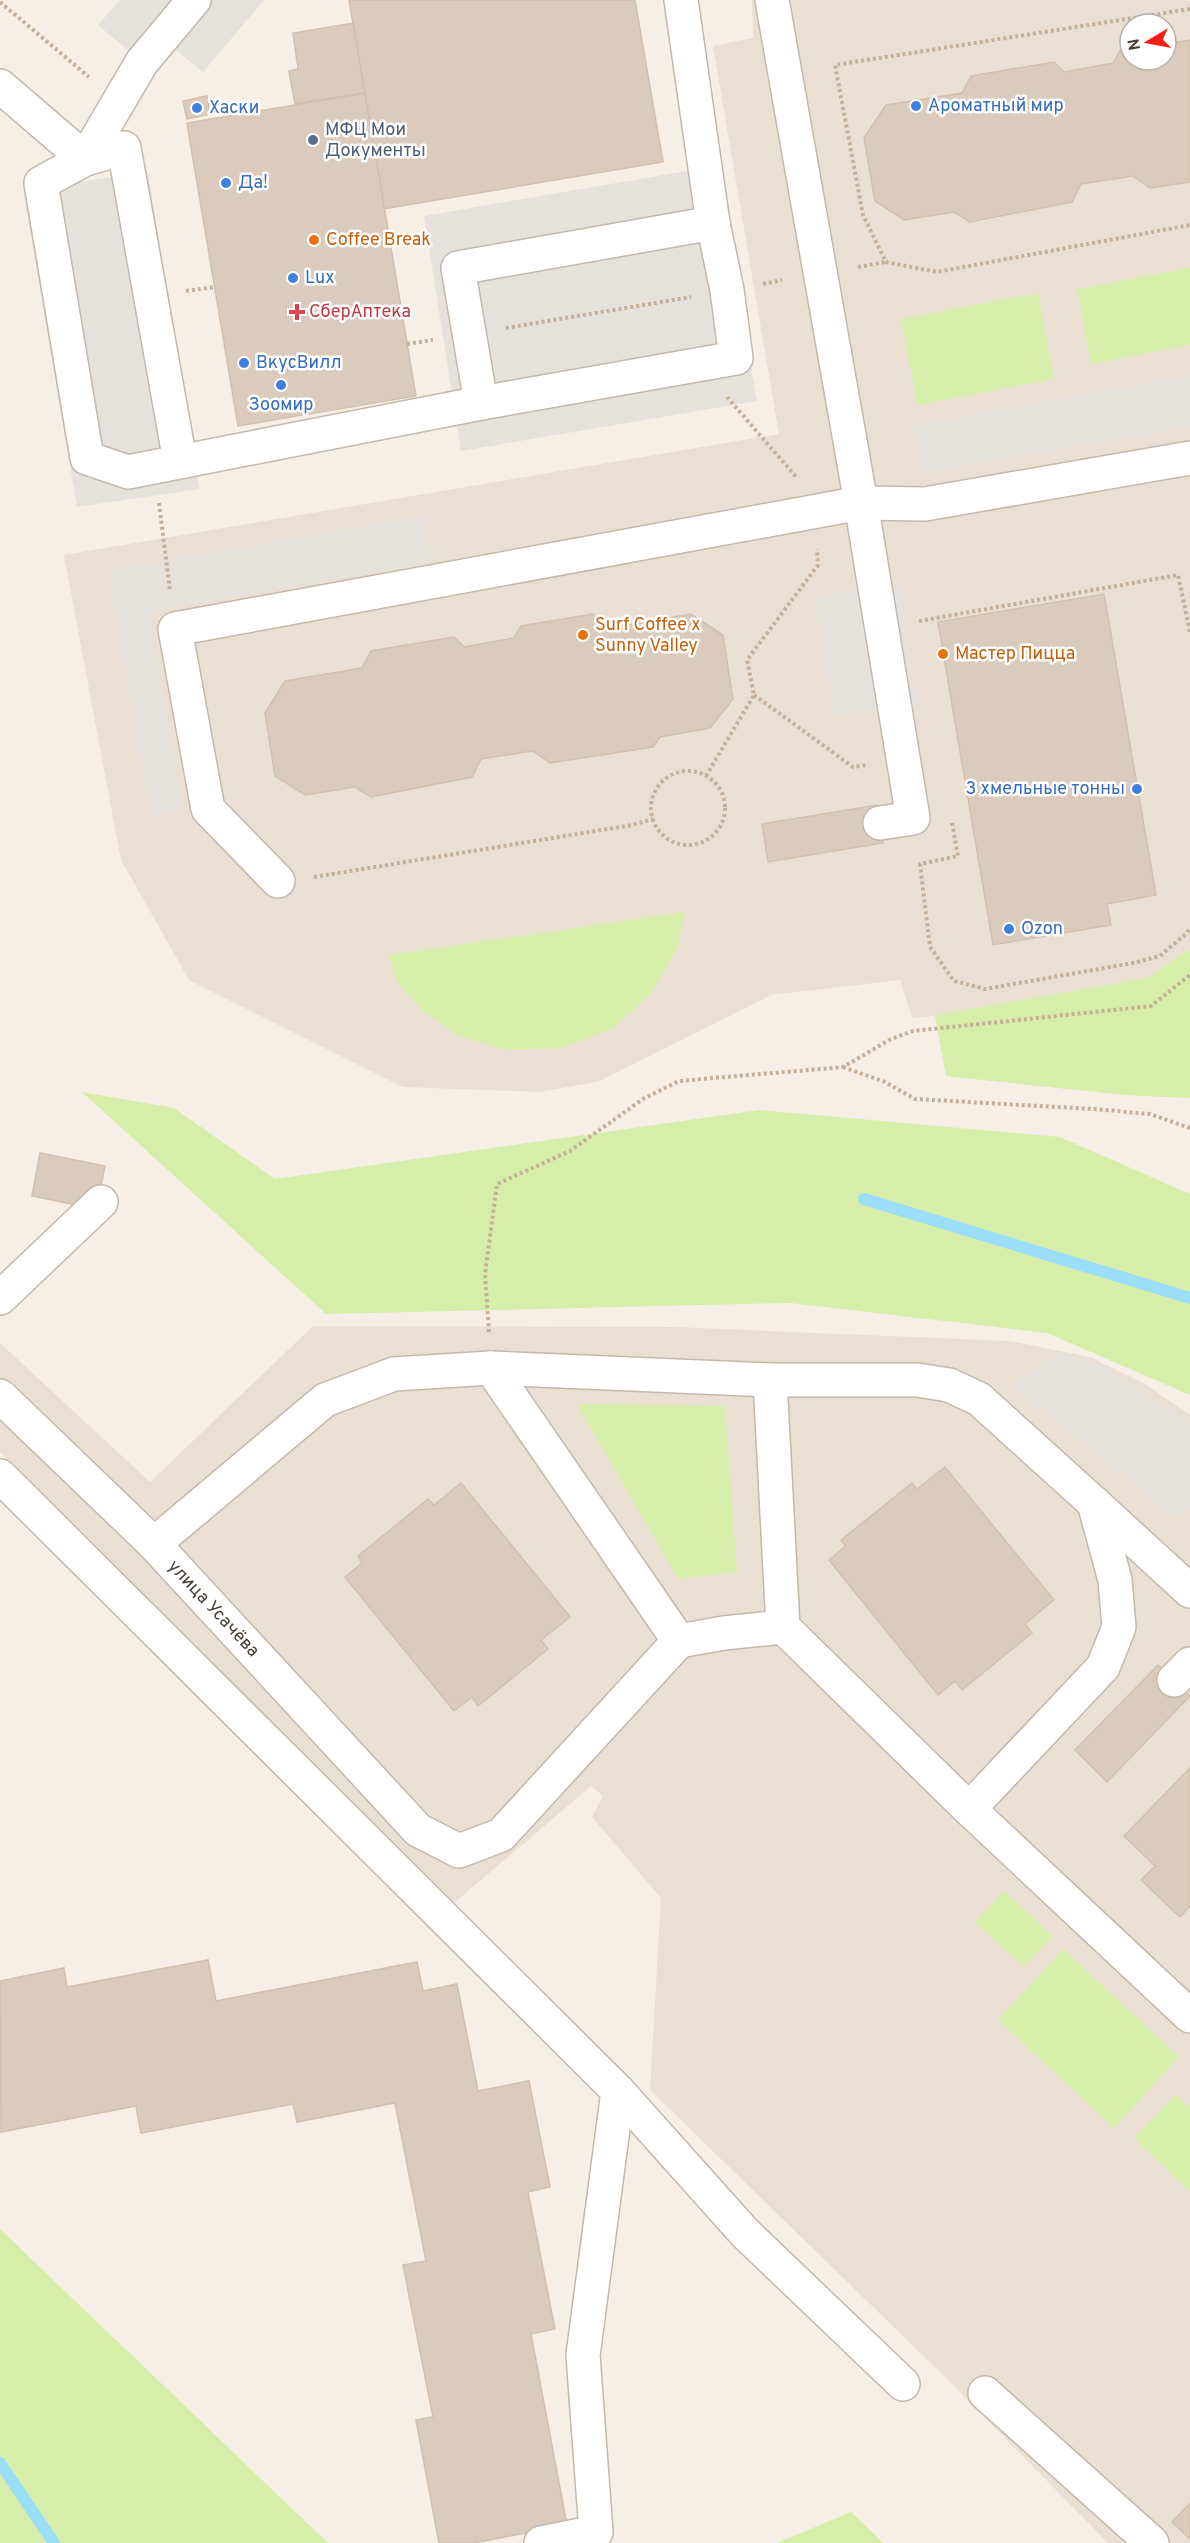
<svg xmlns="http://www.w3.org/2000/svg" width="1190" height="2543" font-family="Overpass,sans-serif">
<style>
.residential{fill:#e9e0d3;fill-rule:evenodd}
.green{fill:#d7eeaa}
.parking{fill:#e5e2de}
.lines{fill:none;stroke-linecap:round;stroke-linejoin:round}
.stream{stroke:#9bdef9;stroke-width:12}
.building{fill:#dbcbbd;stroke:#d4bfac;stroke-width:1.5}
.minor-casing{stroke:#c4b8aa;stroke-width:36}
.path{stroke:#c5af97;stroke-width:4;stroke-dasharray:3 3;stroke-linecap:butt}
.minor{stroke:#fff;stroke-width:33}
.shop-dot{fill:#3f7fe0;stroke:#fff;stroke-width:2}
.service-dot{fill:#5c6f8a;stroke:#fff;stroke-width:2}
.food-dot{fill:#e8710a;stroke:#fff;stroke-width:2}
.health-dot{fill:#e0444e;stroke:#fff;stroke-width:2}
.labels{text-anchor:middle;dominant-baseline:central;stroke-width:5;stroke-linejoin:round;paint-order:stroke}
.shop-label{font-size:18px;fill:#366cbe;stroke:#fff;text-anchor:start}
.service-label{font-size:18px;fill:#4e5e75;stroke:#fff;text-anchor:start}
.food-label{font-size:18px;fill:#c56008;stroke:#fff;text-anchor:start}
.health-label{font-size:18px;fill:#be3a42;stroke:#fff;text-anchor:start}
.street-label{font-size:18px;fill:#483e34;stroke:#fff}
</style>
<rect width="100%" height="100%" fill="#f5efe6"/>
<g class="residential">
<path d="M 752,0 L 1190,0 L 1190,1098 L 1126,1095 L 946,1076 L 935,1016 L 912,1018 L 900,980 L 771,995 L 597,1082 L 539,1092 L 403,1087 L 189,980 L 121,860 L 64,555 L 779,434 L 713,46 L 753,38 ZM 1130,24 L 1166,24 L 1166,60 L 1130,60 Z"/>
<path d="M 313,1326 L 674,1327 L 1010,1341 L 1090,1357 L 1145,1384 L 1190,1415 L 1190,2543 L 1108,2543 L 944,2376 L 650,2090 L 661,1898 L 592,1817 L 603,1796 L 591,1786 L 454,1903 L 0,1452 L 0,1343 L 150,1482 Z"/>
</g>
<g class="green">
<path d="M 1190,268 L 1190,345 L 1091,364 L 1077,289 Z"/>
<path d="M 1038,293 L 1054,379 L 917,405 L 901,319 Z"/>
<path d="M 685,912 L 677,948 L 651,994 L 612,1029 L 561,1048 L 506,1050 L 458,1036 L 423,1011 L 398,984 L 388,955 Z"/>
<path d="M 1190,949 L 1190,1098 L 1126,1095 L 946,1076 L 935,1015 L 1147,978 Z"/>
<path d="M 82,1092 L 174,1108 L 275,1179 L 760,1110 L 1060,1137 L 1190,1194 L 1190,1395 L 1047,1333 L 790,1303 L 326,1314 Z"/>
<path d="M 577,1404 L 725,1406 L 737,1572 L 678,1579 Z"/>
<path d="M 1004,1891 L 1053,1936 L 1024,1967 L 975,1922 Z"/>
<path d="M 1063,1949 L 1179,2057 L 1114,2128 L 998,2020 Z"/>
<path d="M 1176,2095 L 1190,2108 L 1190,2192 L 1134,2138 Z"/>
<path d="M 0,2229 L 328,2543 L 0,2543 Z"/>
<path d="M 851,2512 L 883,2543 L 777,2543 Z"/>
</g>
<g class="parking">
<path d="M 120,0 L 264,0 L 203,72 L 176,50 L 156,74 L 98,25 Z"/>
<path d="M 716,166 L 757,401 L 461,451 L 424,216 Z"/>
<path d="M 148,172 L 199,489 L 77,507 L 23,190 Z"/>
<path d="M 1190,376 L 1190,426 L 921,473 L 913,425 Z"/>
<path d="M 423,516 L 431,563 L 148,612 L 182,809 L 151,815 L 108,570 Z"/>
<path d="M 899,584 L 917,703 L 834,716 L 815,597 Z"/>
<path d="M 1061,1352 L 1101,1366 L 1190,1424 L 1190,1505 L 1178,1520 L 1011,1384 Z"/>
</g>
<g class="lines">
<g class="stream">
<path d="M 864,1199 L 1190,1298"/>
<path d="M 0,2463 L 54,2543"/>
</g>
</g>
<g class="building">
<path d="M 349,0 L 635,0 L 663,162 L 384,209 Z"/>
<path d="M 353,23 L 365,93 L 295,104 L 289,71 L 298,69 L 293,33 Z"/>
<path d="M 1190,40 L 1190,182 L 1150,188 L 1133,176 L 1081,184 L 1072,202 L 970,222 L 954,212 L 904,220 L 875,201 L 864,138 L 886,105 L 962,93 L 971,76 L 1054,62 L 1064,72 L 1113,63 L 1120,51 L 1130,49 L 1130,60 L 1166,60 L 1166,44 Z"/>
<path d="M 365,93 L 416,396 L 238,426 L 187,123 Z"/>
<path d="M 207,96 L 210,114 L 187,119 L 183,101 Z"/>
<path d="M 1104,594 L 1156,895 L 1107,904 L 1111,925 L 993,945 L 938,622 Z"/>
<path d="M 593,614 L 605,628 L 691,614 L 723,635 L 733,699 L 710,728 L 660,737 L 653,747 L 550,763 L 533,751 L 481,759 L 472,777 L 371,797 L 355,787 L 305,795 L 275,776 L 265,713 L 285,681 L 362,668 L 371,651 L 454,637 L 464,647 L 514,638 L 521,626 Z"/>
<path d="M 877,805 L 883,843 L 768,862 L 762,824 Z"/>
<path d="M 40,1153 L 105,1166 L 96,1209 L 32,1196 Z"/>
<path d="M 945,1467 L 1054,1600 L 1025,1624 L 1032,1633 L 962,1690 L 955,1681 L 938,1695 L 829,1560 L 846,1546 L 841,1540 L 881,1508 L 912,1483 L 917,1489 Z"/>
<path d="M 461,1483 L 570,1617 L 541,1640 L 548,1649 L 478,1706 L 472,1697 L 454,1711 L 345,1577 L 362,1563 L 358,1556 L 428,1499 L 434,1505 Z"/>
<path d="M 1158,1665 L 1190,1696 L 1107,1782 L 1075,1750 Z"/>
<path d="M 1190,1768 L 1190,1906 L 1180,1917 L 1141,1880 L 1155,1866 L 1124,1836 Z"/>
<path d="M 208,1960 L 216,2001 L 417,1962 L 423,1991 L 457,1984 L 478,2091 L 529,2081 L 550,2187 L 528,2192 L 555,2329 L 531,2334 L 567,2525 L 474,2543 L 439,2543 L 416,2420 L 433,2417 L 403,2265 L 426,2261 L 395,2103 L 297,2122 L 293,2104 L 141,2133 L 136,2106 L 1,2132 L 0,1981 L 64,1968 L 67,1987 Z"/>
<path d="M 1190,2503 L 1190,2539 L 1172,2522 Z"/>
</g>
<g class="lines">
<defs>
<g id="minor">
<path d="M 772,0 L 861,503 L 913,818 L 880,823"/>
<path d="M 0,86 L 85,159 L 41,183 L 87,458 L 128,472 L 481,403 L 458,268 L 713,223 L 681,0"/>
<path d="M 85,159 L 124,148 L 180,461"/>
<path d="M 85,159 L 142,62 L 194,0"/>
<path d="M 481,403 L 736,358 L 727,290 L 713,223"/>
<path d="M 278,881 L 208,809 L 175,629 L 861,503 L 925,504 L 1190,458"/>
<path d="M 0,1298 L 101,1202"/>
<path d="M 770,1380 L 783,1627 L 969,1809 L 1190,2016"/>
<path d="M 0,1396 L 154,1544 L 418,1830 L 459,1851 L 501,1835 L 679,1641 L 491,1368"/>
<path d="M 0,1476 L 618,2091 L 583,2355 L 596,2532 L 541,2543"/>
<path d="M 1094,1503 L 1190,1591"/>
<path d="M 154,1544 L 325,1400 L 394,1374 L 491,1368 L 770,1380 L 917,1380 L 949,1385 L 979,1399 L 1094,1503 L 1115,1580 L 1119,1627 L 1103,1667 L 969,1809"/>
<path d="M 679,1641 L 724,1633 L 783,1627"/>
<path d="M 1174,1680 L 1190,1664"/>
<path d="M 618,2091 L 745,2233 L 903,2384"/>
<path d="M 985,2393 L 1152,2543"/>
</g>
</defs>
<use href="#minor" class="minor-casing"/>
<g class="path">
<path d="M 0,2 L 89,77"/>
<path d="M 1190,9 L 835,65 L 863,215 L 886,262 L 937,272 L 1190,225"/>
<path d="M 858,267 L 886,262"/>
<path d="M 763,284 L 782,280"/>
<path d="M 186,291 L 215,287"/>
<path d="M 506,328 L 691,297"/>
<path d="M 407,344 L 433,340"/>
<path d="M 727,397 L 797,478"/>
<path d="M 159,503 L 170,591"/>
<path d="M 919,621 L 1178,575 L 1190,632"/>
<path d="M 754,695 L 853,767 L 867,765"/>
<circle cx="688" cy="808" r="37"/>
<path d="M 706,776 L 754,695 L 747,660 L 818,565 L 817,549"/>
<path d="M 952,823 L 958,856 L 920,864 L 930,947 L 954,981 L 985,989 L 1133,963 L 1160,956 L 1187,933 L 1190,927"/>
<path d="M 314,877 L 632,825 L 653,819"/>
<path d="M 843,1067 L 885,1082 L 915,1099 L 1094,1109 L 1150,1114 L 1190,1128"/>
<path d="M 489,1332 L 485,1274 L 497,1184 L 570,1151 L 643,1099 L 679,1081 L 843,1067 L 891,1039 L 913,1031 L 1151,1006 L 1190,975"/>
</g>
<use href="#minor" class="minor"/>
</g>
<g class="shop-dot">
<circle cx="916" cy="106" r="6"/>
<circle cx="197" cy="108" r="6"/>
<circle cx="226" cy="183" r="6"/>
<circle cx="293" cy="278" r="6"/>
<circle cx="244" cy="363" r="6"/>
<circle cx="281" cy="385" r="6"/>
<circle cx="1137" cy="789" r="6"/>
<circle cx="1009" cy="929" r="6"/>
</g>
<circle class="service-dot" cx="313" cy="140" r="6"/>
<g class="food-dot">
<circle cx="314" cy="240" r="6"/>
<circle cx="583" cy="635" r="6"/>
<circle cx="943" cy="654" r="6"/>
</g>
<path class="health-dot" d="M294 303h6v6h6v6h-6v6h-6v-6h-6v-6h6z"/>
<g class="labels">
<g class="shop-label">
<text x="928" y="106">Ароматный мир</text>
<text x="209" y="108">Хаски</text>
<text x="238" y="183">Да!</text>
<text x="305" y="278">Lux</text>
<text x="256" y="363">ВкусВилл</text>
<text x="281" y="405" text-anchor="middle">Зоомир</text>
<text x="1125" y="789" text-anchor="end">3 хмельные тонны</text>
<text x="1021" y="929">Ozon</text>
</g>
<g class="service-label">
<text x="325" y="130">МФЦ Мои<tspan x="325" dy="21">Документы</tspan></text>
</g>
<g class="food-label">
<text x="326" y="240">Coffee Break</text>
<text x="595" y="625">Surf Coffee x<tspan x="595" dy="21">Sunny Valley</tspan></text>
<text x="955" y="654">Мастер Пицца</text>
</g>
<g class="health-label">
<text x="309" y="312">СберАптека</text>
</g>
<g class="street-label">
<text transform="translate(213 1609) rotate(47)">улица Усачёва</text>
</g>
</g>
<g transform="translate(1148 42) rotate(260)"><circle r="28" fill="#ffffff" stroke="#b6b2ae" stroke-width="1.5"/>
<path d="M0-4.5L10 22L0 15L-10 22Z" fill="#ff1a13"/>
<text y="-9" font-size="16" font-weight="bold" text-anchor="middle" fill="#483e34">N</text>
</g>
</svg>
